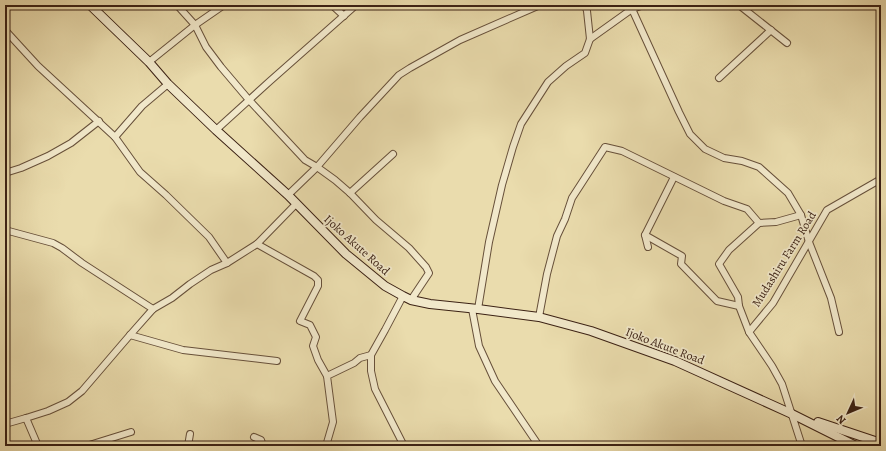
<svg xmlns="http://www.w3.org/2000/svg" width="886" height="451" font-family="Alegreya,serif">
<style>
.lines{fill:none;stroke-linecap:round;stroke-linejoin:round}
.minor-casing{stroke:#67503a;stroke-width:8}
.secondary-casing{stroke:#3b2114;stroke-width:10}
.minor{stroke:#f1e8ca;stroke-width:6}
.secondary{stroke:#f1e8ca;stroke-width:8}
.labels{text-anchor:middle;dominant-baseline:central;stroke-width:3.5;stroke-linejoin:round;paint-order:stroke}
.street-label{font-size:12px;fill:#3b2114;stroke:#f1e8ca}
</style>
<rect width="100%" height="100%" fill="#eadcad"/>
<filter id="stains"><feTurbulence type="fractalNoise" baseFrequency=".005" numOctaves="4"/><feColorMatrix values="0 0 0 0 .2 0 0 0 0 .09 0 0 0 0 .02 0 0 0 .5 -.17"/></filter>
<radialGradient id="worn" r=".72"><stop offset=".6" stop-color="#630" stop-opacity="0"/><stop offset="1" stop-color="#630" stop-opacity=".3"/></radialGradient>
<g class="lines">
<defs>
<g id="minor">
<path d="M 177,5 L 195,25 L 206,47 L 221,67 L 249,100 L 305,160 L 317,167 L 335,180 L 350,193 L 376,220 L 409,248 L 426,267 L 429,273 L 411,300"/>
<path d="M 332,5 L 344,16"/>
<path d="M 724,5 L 725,6 L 729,5"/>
<path d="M 739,5 L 787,43"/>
<path d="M 632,9 L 679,112 L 690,134 L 705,149 L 724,158 L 742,161 L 759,167 L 788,193 L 801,215 L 809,242 L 831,298 L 839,332"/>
<path d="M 5,30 L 38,66 L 115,137 L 140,172 L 166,195 L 209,237 L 227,263"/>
<path d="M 590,39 L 632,9 L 644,5"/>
<path d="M 149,62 L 195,25 L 224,5"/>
<path d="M 719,78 L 771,30"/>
<path d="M 216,130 L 270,81 L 356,5"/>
<path d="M 115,137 L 142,106 L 168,84"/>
<path d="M 5,173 L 21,168 L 48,156 L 71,143 L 99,121"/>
<path d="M 350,193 L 393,154"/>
<path d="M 288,195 L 317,167 L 360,117 L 399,75 L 410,68 L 460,40 L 540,5"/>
<path d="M 5,230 L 53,243 L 62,248 L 82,263 L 153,309"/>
<path d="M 645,235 L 682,256 L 681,264 L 717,301 L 739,306"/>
<path d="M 257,244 L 314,276 L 318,280 L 318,286 L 300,321 L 310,325 L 316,337 L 313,346 L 318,360 L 327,376"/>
<path d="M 648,247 L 645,235 L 674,177"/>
<path d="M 403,296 L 385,330 L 371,355 L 371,371 L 375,389 L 404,446"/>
<path d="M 472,309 L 479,346 L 495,381 L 539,446"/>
<path d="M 478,309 L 489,242 L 502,185 L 513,147 L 521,124 L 548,82 L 566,66 L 585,53 L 590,39 L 587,11 L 585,5"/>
<path d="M 539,317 L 547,274 L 557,236 L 565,219 L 572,198 L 605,147 L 622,151 L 724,201 L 747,209 L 759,223"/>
<path d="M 749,332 L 739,306 L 738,297 L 719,264 L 729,250 L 759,223 L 776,222 L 801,215"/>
<path d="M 130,335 L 183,350 L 277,361"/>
<path d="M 26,418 L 38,446"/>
<path d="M 5,424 L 26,418 L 48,411 L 68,402 L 82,391 L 130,335 L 153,309 L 172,298 L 190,284 L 211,270 L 227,263 L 257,244 L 296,204"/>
<path d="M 254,437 L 261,440 L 263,446"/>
<path d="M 86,446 L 131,432"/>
<path d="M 188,446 L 190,434"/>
<path d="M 326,446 L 333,422 L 327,376 L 354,363 L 360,358 L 371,355"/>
<path d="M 804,446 L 801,443 L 782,384 L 772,366 L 749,332 L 773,303 L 827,210 L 881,179"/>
</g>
<g id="secondary">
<path d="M 90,5 L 149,62 L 168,84 L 216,130 L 288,195 L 346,254 L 385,286 L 403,296 L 411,300 L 430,304 L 478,309 L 539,317 L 591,331 L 675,361 L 792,414 L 856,446"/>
<path d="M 818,422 L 881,443"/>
</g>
</defs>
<use href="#minor" class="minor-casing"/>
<use href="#secondary" class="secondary-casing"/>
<use href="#minor" class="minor"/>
<use href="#secondary" class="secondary"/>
</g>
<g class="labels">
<g class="street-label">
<text transform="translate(357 245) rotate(42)">Ijoko Akute Road</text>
<text transform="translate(784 259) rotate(-58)">Mudashiru Farm Road</text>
<text transform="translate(665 346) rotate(21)">Ijoko Akute Road</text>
</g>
</g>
<rect width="886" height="451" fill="none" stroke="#eadcad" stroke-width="20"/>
<rect x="6" y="6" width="874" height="439" fill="none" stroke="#3b2114" stroke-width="2"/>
<rect x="10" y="10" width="866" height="431" fill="none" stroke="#3b2114"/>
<g transform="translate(848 413) rotate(226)" stroke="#f1e8ca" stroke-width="3" paint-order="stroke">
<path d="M0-3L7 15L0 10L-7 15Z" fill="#3b2114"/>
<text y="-6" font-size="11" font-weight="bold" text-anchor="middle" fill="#3b2114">N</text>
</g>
<rect width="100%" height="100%" filter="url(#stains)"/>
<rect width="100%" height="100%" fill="url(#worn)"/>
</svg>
